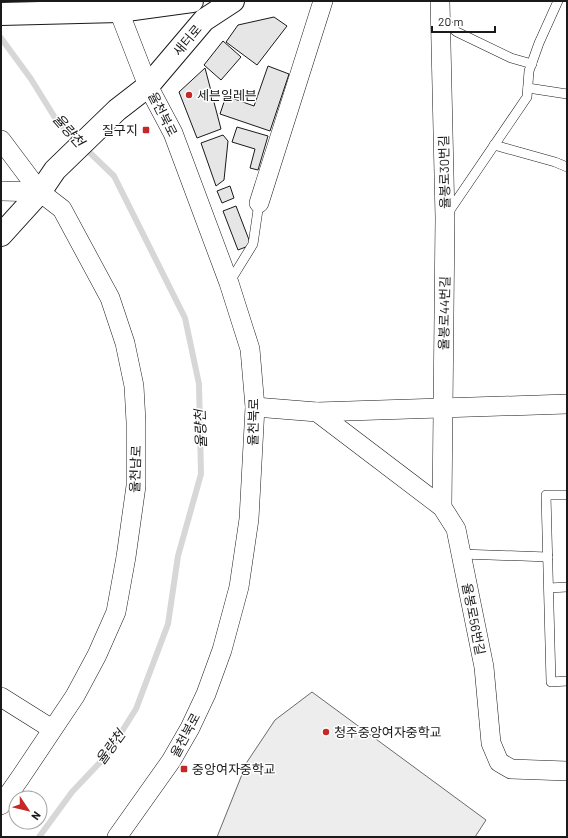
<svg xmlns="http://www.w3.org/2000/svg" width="568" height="838" font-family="Barlow,'Noto Sans KR',sans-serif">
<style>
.built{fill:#ededed;stroke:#6a6a6a}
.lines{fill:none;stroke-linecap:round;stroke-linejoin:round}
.stream{stroke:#d7d7d7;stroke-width:6}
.building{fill:#e6e6e6;stroke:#1a1a1a}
.lane-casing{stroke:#1a1a1a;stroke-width:10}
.street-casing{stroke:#1a1a1a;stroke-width:20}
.secondary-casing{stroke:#1a1a1a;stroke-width:24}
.lane{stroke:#fff;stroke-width:9}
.street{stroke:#fff;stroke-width:19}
.secondary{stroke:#fff;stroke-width:22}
.poi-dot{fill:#c62828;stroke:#fff;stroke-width:1.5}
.labels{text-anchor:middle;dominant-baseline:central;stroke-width:3;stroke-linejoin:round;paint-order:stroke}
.street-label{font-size:13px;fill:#1a1a1a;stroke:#fff}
.poi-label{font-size:13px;fill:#1a1a1a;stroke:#fff;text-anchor:start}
.water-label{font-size:14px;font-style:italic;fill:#1a1a1a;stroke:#fff}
</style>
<rect width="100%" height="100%" fill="#fff"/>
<path class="built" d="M 312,692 L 486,820 L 475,837 L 217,837 L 247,762 L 275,720 Z"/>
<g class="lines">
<path class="stream" d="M 1,38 L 31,79 L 57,121 L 114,176 L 185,318 L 199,384 L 201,474 L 178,556 L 168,624 L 136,709 L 107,755 L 72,792 L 39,837"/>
</g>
<g class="building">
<path d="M 274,17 L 287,26 L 257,65 L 226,42 L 238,25 Z"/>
<path d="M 223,41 L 241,57 L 221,80 L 204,65 Z"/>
<path d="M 268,66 L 289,74 L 270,131 L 220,114 L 226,96 L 254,106 Z"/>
<path d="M 205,68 L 221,129 L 197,138 L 179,92 Z"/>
<path d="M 237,127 L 268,136 L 258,170 L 250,168 L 255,149 L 232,142 Z"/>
<path d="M 223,135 L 228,141 L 224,180 L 216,186 L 201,143 Z"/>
<path d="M 230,186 L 234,198 L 222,203 L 217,191 Z"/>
<path d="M 236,206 L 251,245 L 238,250 L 223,211 Z"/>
</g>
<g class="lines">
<defs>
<g id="lane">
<path d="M 441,19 L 457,32 L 511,58 L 532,64"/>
<path d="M 528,88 L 567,94"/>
<path d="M 494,145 L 555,162 L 567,167"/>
<path d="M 448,213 L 527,97 L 529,71 L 539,43 L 558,1"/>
<path d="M 229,283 L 253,244 L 259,203"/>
<path d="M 567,495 L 546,495 L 551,682 L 567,681"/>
<path d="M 461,554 L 548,557"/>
<path d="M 549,588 L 567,587"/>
</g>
<g id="street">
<path d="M 115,1 L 148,86 L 173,133 L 229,283 L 250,349 L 255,407 L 249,519 L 239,587 L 222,650 L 206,694 L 190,728 L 171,761 L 117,837"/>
<path d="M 440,1 L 445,218 L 442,507 L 456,529 L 484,667 L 491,743 L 499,762 L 511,769 L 567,771"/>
<path d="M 1,140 L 40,192 L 62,209 L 110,298 L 125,343 L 134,386 L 136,422 L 136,486 L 126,557 L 116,612 L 97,655 L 75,696 L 20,778 L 1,805"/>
<path d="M 1,191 L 40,192"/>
<path d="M 259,203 L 323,1"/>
<path d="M 255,407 L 317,412 L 567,404"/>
<path d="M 317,412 L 442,507"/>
<path d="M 1,697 L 52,729"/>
</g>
<g id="secondary">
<path d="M 1,14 L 119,11 L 192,1"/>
<path d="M 1,235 L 40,192 L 55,170 L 117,110 L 148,86 L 204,20 L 233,1"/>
</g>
</defs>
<use href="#lane" class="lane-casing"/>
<use href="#street" class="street-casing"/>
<use href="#secondary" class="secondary-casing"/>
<use href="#lane" class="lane"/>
<use href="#street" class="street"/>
<use href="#secondary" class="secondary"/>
</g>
<g class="poi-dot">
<circle cx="189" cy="95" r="4"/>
<rect x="142" y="126" width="8" height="8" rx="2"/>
<circle cx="326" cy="732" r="4"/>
<rect x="180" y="765" width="8" height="8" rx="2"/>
</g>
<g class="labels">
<g class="street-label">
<text transform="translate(187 40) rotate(-50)">새터로</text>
<text transform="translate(163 114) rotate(63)">율천북로</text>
<text transform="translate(444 172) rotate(-91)">율봉로30번길</text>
<text transform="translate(444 313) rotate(-89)">율봉로44번길</text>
<text transform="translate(253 422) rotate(-89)">율천북로</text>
<text transform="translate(135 469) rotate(-88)">율천남로</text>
<text transform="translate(474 619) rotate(79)">율봉로56번길</text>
<text transform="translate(185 735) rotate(-62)">율천북로</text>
</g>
<g class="poi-label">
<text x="197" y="95">세븐일레븐</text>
<text x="138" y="130" text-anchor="end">질구지</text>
<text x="334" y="732">청주중앙여자중학교</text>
<text x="192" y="769">중앙여자중학교</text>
</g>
<g class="water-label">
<text transform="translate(69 130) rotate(48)">율량천</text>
<text transform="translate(200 429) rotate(-92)">율량천</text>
<text transform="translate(110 747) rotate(-54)">율량천</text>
</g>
</g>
<rect width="568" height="838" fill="none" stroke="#1a1a1a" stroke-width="4"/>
<g transform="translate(28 810) rotate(125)"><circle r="19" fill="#ffffff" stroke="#a3a3a3"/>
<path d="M0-3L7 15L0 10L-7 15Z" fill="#c62828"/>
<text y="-6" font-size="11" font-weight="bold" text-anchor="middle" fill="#1a1a1a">N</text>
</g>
<path d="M432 26v6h63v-6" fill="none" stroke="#1a1a1a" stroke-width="2"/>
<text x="438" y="26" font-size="12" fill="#1a1a1a" stroke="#ffffff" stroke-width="3" paint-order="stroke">20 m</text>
</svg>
